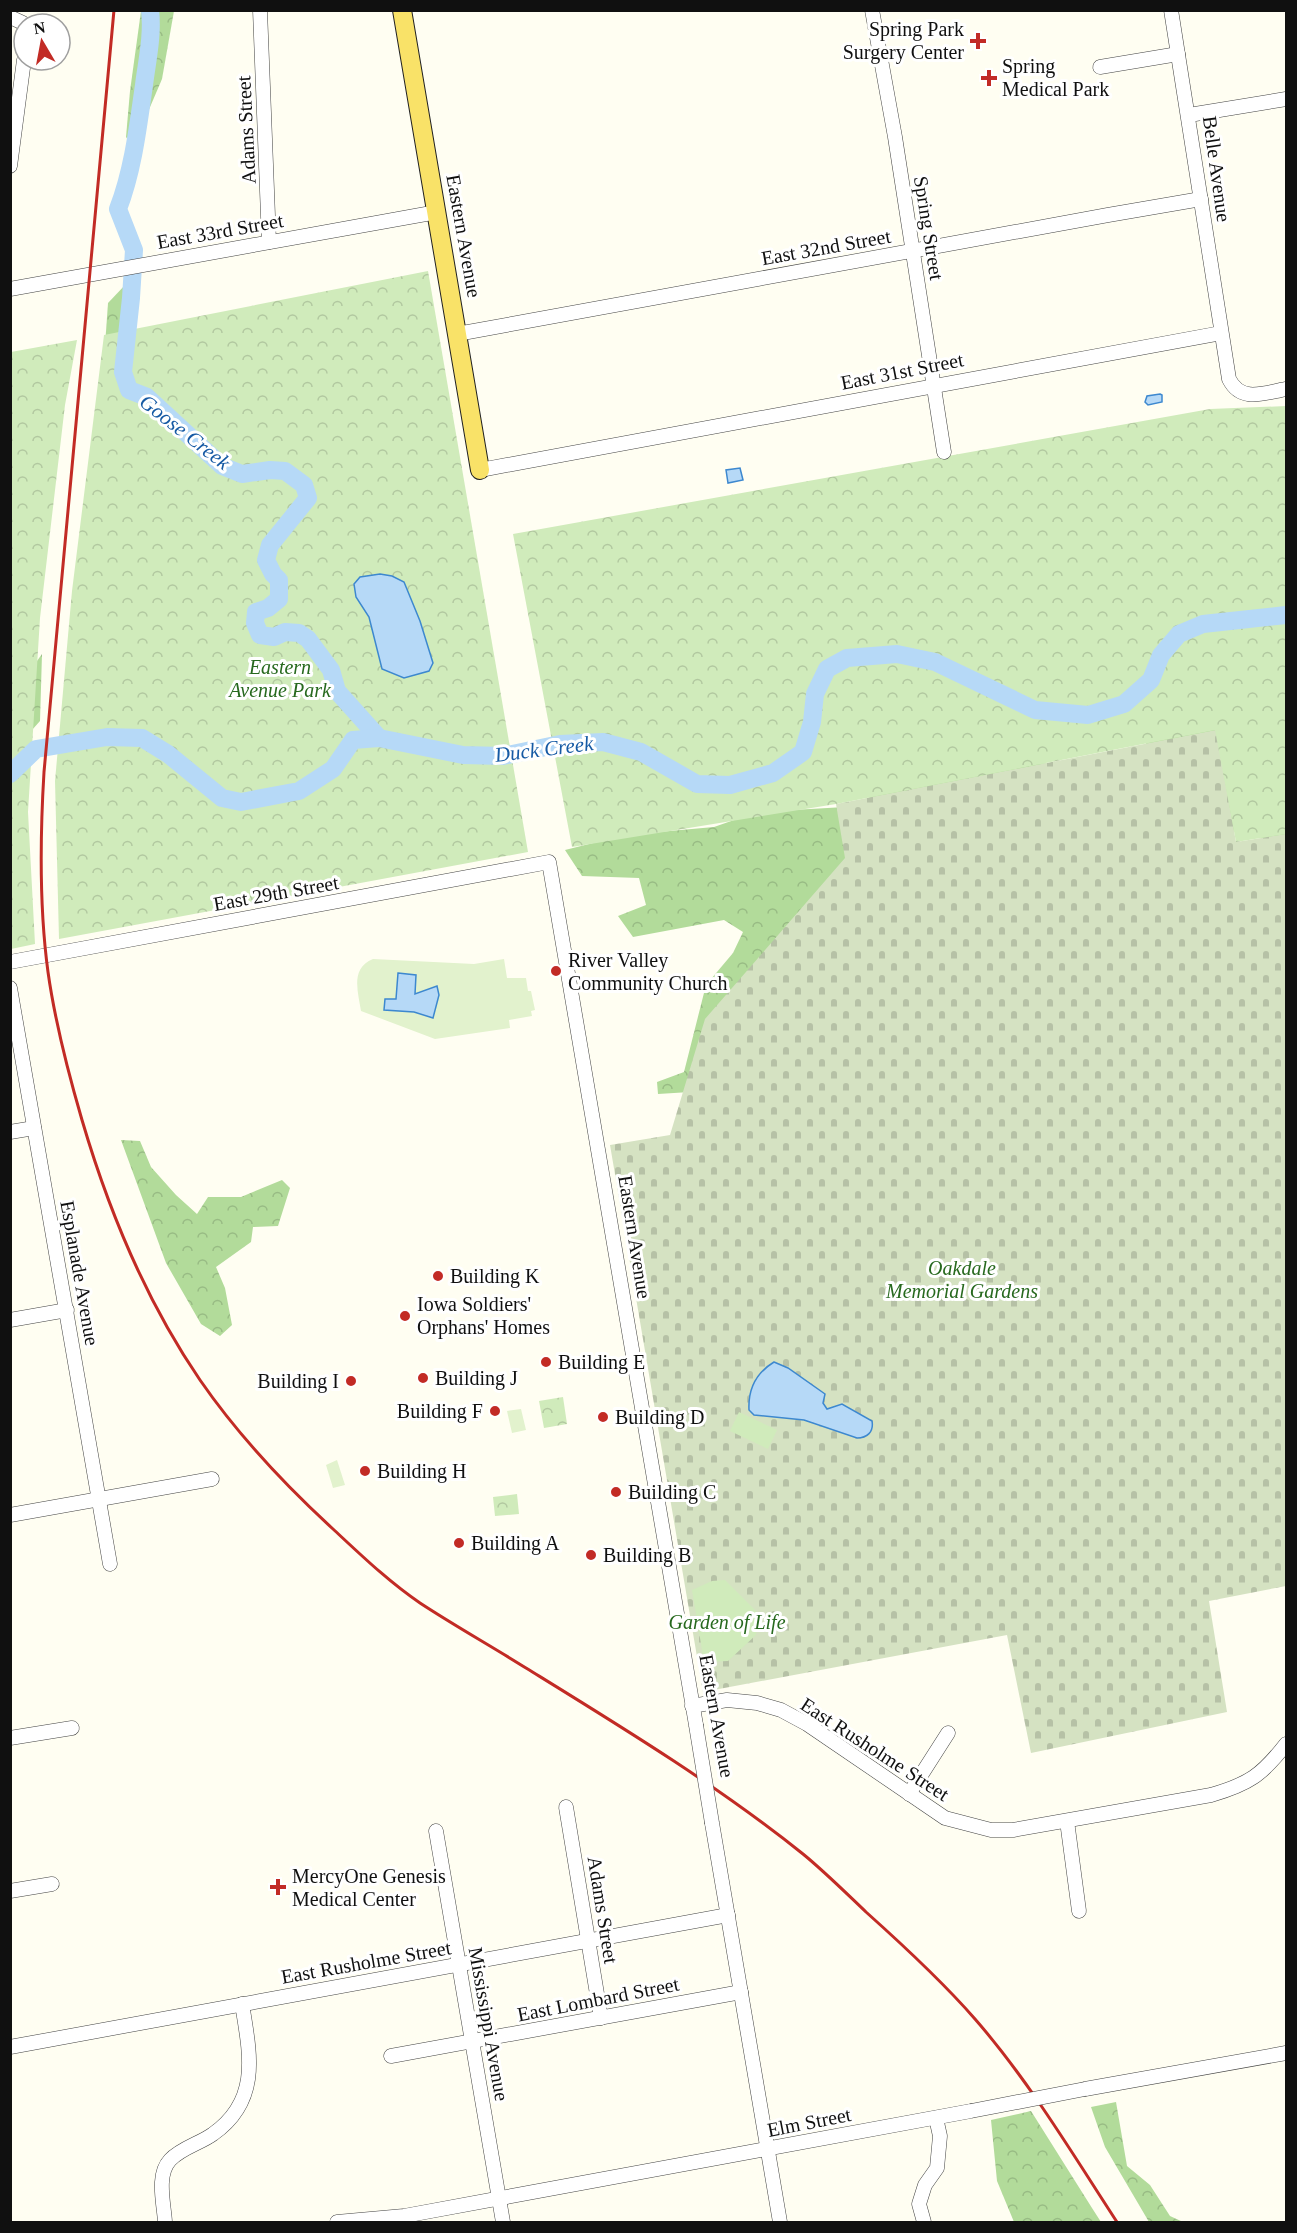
<svg xmlns="http://www.w3.org/2000/svg" width="1297" height="2233" font-family="Georgia,serif">
<style>
.forest{fill:url(#forest-crowns)}
.cemetery{fill:url(#cemetery-stones)}
.park{fill:url(#park-crowns)}
.garden{fill:#d0ebbb}
.pitch{fill:#e2f2cd}
.water{fill:#b6d9f7;stroke:#3d88cf;stroke-width:1.5}
.lines{fill:none;stroke-linecap:round;stroke-linejoin:round}
.river{stroke:#b6d9f7;stroke-width:18}
.minor-casing{stroke:#434343;stroke-width:15}
.major-casing{stroke:#212121;stroke-width:20}
.minor{stroke:#fff;stroke-width:14}
.major{stroke:#f9e268;stroke-width:18}
.rail{stroke:#c22b25;stroke-width:3}
.minor-bridge-casing{stroke:#434343;stroke-width:15;stroke-linecap:butt}
.minor-bridge{stroke:#fff;stroke-width:14}
.poi-dot{fill:#c22b25;stroke:#fff;stroke-width:2}
.labels{text-anchor:middle;dominant-baseline:central;stroke-width:6;stroke-linejoin:round;paint-order:stroke}
.poi-label{font-size:20px;fill:#101010;stroke:#fff;text-anchor:start}
.street-label{font-size:20px;fill:#101010;stroke:#fff}
.park-label{font-size:20px;font-style:italic;fill:#27691e;stroke:#fff}
.water-label{font-size:21px;font-style:italic;fill:#165aa4;stroke:#fff}
</style>
<defs>
<pattern id="forest-crowns" width="20" height="18" patternUnits="userSpaceOnUse" patternTransform="scale(1.5)"><rect width="20" height="18" fill="#b2db9a"/><path d="M2 6a3 3 0 1 1 6 0M12 15a3 3 0 1 1 6 0" fill="none" stroke="#98bb84"/></pattern>
<pattern id="cemetery-stones" width="16" height="16" patternUnits="userSpaceOnUse" patternTransform="scale(1.5)"><rect width="16" height="16" fill="#d5e2c2"/><path d="M2 7V4a2 2 0 0 1 4 0v3zM10 15v-3a2 2 0 0 1 4 0v3z" fill="#b6c1a6"/></pattern>
<pattern id="park-crowns" width="20" height="18" patternUnits="userSpaceOnUse" patternTransform="scale(1.5)"><rect width="20" height="18" fill="#d0ebbb"/><path d="M2 6a3 3 0 1 1 6 0M12 15a3 3 0 1 1 6 0" fill="none" stroke="#b2c8a0"/></pattern>
</defs>
<rect width="100%" height="100%" fill="#fffef2"/>
<g class="forest">
<path d="M 141,11 L 174,11 L 162,79 L 133,147 L 126,137 L 130,91 Z"/>
<path d="M 126,284 L 118,361 L 104,360 L 108,303 Z"/>
<path d="M 42,654 L 40,721 L 16,748 L 10,752 L 10,689 L 14,693 Z"/>
<path d="M 1286,678 L 1286,844 L 1213,826 L 706,1091 L 658,1094 L 657,1082 L 684,1072 L 706,985 L 733,953 L 743,932 L 724,920 L 633,937 L 618,916 L 646,905 L 639,878 L 582,876 L 565,850 L 625,835 L 714,827 L 757,812 L 845,807 L 913,780 L 1017,762 L 1057,764 L 1128,761 L 1169,721 Z"/>
<path d="M 121,1140 L 140,1141 L 151,1167 L 176,1195 L 197,1214 L 208,1197 L 241,1197 L 282,1180 L 290,1188 L 278,1226 L 253,1227 L 251,1242 L 216,1267 L 225,1288 L 232,1325 L 220,1336 L 201,1324 L 166,1263 Z"/>
<path d="M 1116,2102 L 1127,2166 L 1150,2185 L 1170,2216 L 1183,2222 L 1149,2222 L 1105,2147 L 1091,2107 Z"/>
<path d="M 1031,2111 L 1092,2208 L 1101,2222 L 1014,2222 L 997,2181 L 991,2120 Z"/>
</g>
<path class="cemetery" d="M 1216,730 L 1236,842 L 1286,834 L 1286,1586 L 1209,1601 L 1227,1712 L 1031,1753 L 1007,1635 L 703,1692 L 610,1145 L 670,1135 L 705,1019 L 845,858 L 836,804 Z"/>
<g class="park">
<path d="M 428,271 L 528,852 L 59,939 L 55,781 L 72,591 L 104,335 Z"/>
<path d="M 77,340 L 65,405 L 40,618 L 28,812 L 35,944 L 11,949 L 11,352 Z"/>
<path d="M 1286,406 L 1286,834 L 1236,842 L 1215,730 L 836,804 L 572,847 L 513,534 L 1210,409 Z"/>
<path d="M 563,1397 L 567,1424 L 544,1428 L 539,1401 Z"/>
<path d="M 517,1494 L 519,1514 L 495,1516 L 493,1497 Z"/>
</g>
<g class="garden">
<path d="M 739,1412 L 777,1430 L 768,1449 L 730,1431 Z"/>
<path d="M 725,1580 L 758,1613 L 756,1635 L 728,1661 L 704,1662 L 692,1590 L 712,1581 Z"/>
</g>
<g class="pitch">
<path d="M 373,959 L 474,964 L 504,959 L 507,978 L 526,978 L 528,991 L 531,991 L 535,1010 L 531,1011 L 532,1016 L 509,1020 L 510,1028 L 435,1039 L 361,1011 C 358,992 350,968 373,959 Z"/>
<path d="M 521,1409 L 526,1430 L 512,1433 L 507,1411 Z"/>
<path d="M 337,1460 L 345,1485 L 333,1488 L 326,1465 Z"/>
</g>
<g class="water">
<path d="M 1160,394 L 1162,395 L 1162,402 L 1148,405 L 1145,402 L 1147,396 Z"/>
<path d="M 740,468 L 743,480 L 728,483 L 726,470 Z"/>
<path d="M 380,574 L 392,576 L 404,582 L 420,621 L 433,663 L 429,671 L 404,678 L 382,669 L 369,617 L 356,597 L 354,584 L 360,577 Z"/>
<path d="M 398,973 L 416,975 L 415,994 L 437,986 L 439,995 L 433,1018 L 414,1012 L 384,1010 L 385,999 L 396,999 Z"/>
<path d="M 774,1362 L 788,1368 L 825,1394 L 823,1403 L 827,1409 L 842,1404 L 872,1421 C 874,1432 867,1438 857,1438 L 804,1420 L 754,1415 L 749,1410 C 748,1390 756,1373 774,1362 Z"/>
</g>
<g class="lines">
<g class="river">
<path d="M 150,10 C 153,35 147,61 144,85 C 138,127 133,170 118,209 L 134,250 L 131,298 L 123,372 L 129,390 L 147,397 L 222,466 L 242,474 L 270,470 L 285,471 L 304,485 L 308,498 L 270,545 L 266,560 L 273,574 L 279,580 L 279,599 L 268,608 L 256,612 L 255,623 L 260,635 L 274,637 L 285,632 L 299,633 L 308,639 L 331,670 L 337,691 L 379,738"/>
<path d="M 10,774 L 36,749 L 107,737 L 142,738 L 168,754 L 222,798 L 241,802 L 299,791 L 333,769 L 353,740 L 379,738 L 463,755 L 503,756 L 560,744 L 603,742 L 641,752 L 697,784 L 730,785 L 773,773 L 803,752 L 812,722 L 815,694 L 827,669 L 847,658 L 897,654 L 935,662 L 1035,710 L 1088,715 L 1124,704 L 1151,680 L 1161,655 L 1179,634 L 1203,624 L 1286,615"/>
</g>
<defs>
<g id="minor">
<path d="M 260,10 L 269,242"/>
<path d="M 872,10 L 895,137 L 944,452"/>
<path d="M 1171,10 L 1229,379 C 1241,403 1264,393 1286,389"/>
<path d="M 10,17 L 23,23 L 24,27"/>
<path d="M 1100,67 L 1178,54"/>
<path d="M 1189,115 L 1286,99"/>
<path d="M 10,166 L 24,60"/>
<path d="M 10,289 L 437,212"/>
<path d="M 457,334 L 1108,215 L 1201,199"/>
<path d="M 480,470 L 1221,333"/>
<path d="M 10,962 L 549,862 L 696,1725"/>
<path d="M 10,988 L 110,1564"/>
<path d="M 10,1132 L 34,1128"/>
<path d="M 10,1320 L 67,1310"/>
<path d="M 10,1515 L 212,1479"/>
<path d="M 692,1706 L 727,1700 L 757,1703 L 781,1710 L 807,1724 L 945,1818 L 991,1830 L 1013,1830 L 1211,1795 C 1249,1784 1262,1775 1286,1744"/>
<path d="M 10,1738 L 72,1728"/>
<path d="M 909,1794 L 948,1733"/>
<path d="M 566,1807 L 601,2018"/>
<path d="M 1067,1821 L 1079,1911"/>
<path d="M 712,1823 L 780,2222"/>
<path d="M 436,1831 L 503,2222"/>
<path d="M 10,1891 L 52,1884"/>
<path d="M 10,2047 L 728,1915"/>
<path d="M 391,2056 L 741,1992"/>
<path d="M 1085,2089 L 1286,2053"/>
<path d="M 165,2222 C 164,2204 156,2175 170,2160 C 181,2148 201,2143 213,2134 C 261,2100 250,2054 242,2004"/>
<path d="M 337,2222 L 404,2216 L 971,2111"/>
<path d="M 924,2222 L 919,2204 L 925,2185 L 937,2168 L 940,2136 L 936,2118"/>
</g>
<path id="major" d="M 402,10 L 480,470"/>
</defs>
<use href="#minor" class="minor-casing"/>
<use href="#major" class="major-casing"/>
<use href="#minor" class="minor"/>
<use href="#major" class="major"/>
<path class="rail" d="M 114,10 L 44,772 C 40,838 39,906 48,972 C 55,1022 68,1072 82,1120 C 109,1212 146,1301 200,1380 C 238,1435 284,1484 333,1529 C 361,1555 389,1582 420,1603 C 455,1626 491,1646 526,1668 C 620,1726 717,1785 803,1854 C 825,1872 846,1893 866,1912 C 904,1946 942,1981 975,2019 C 1029,2081 1072,2153 1117,2222"/>
<defs>
<g id="minor-bridge">
<path d="M 696,1725 L 712,1823"/>
<path d="M 971,2111 L 1085,2089"/>
</g>
</defs>
<use href="#minor-bridge" class="minor-bridge-casing"/>
<use href="#minor-bridge" class="minor-bridge"/>
</g>
<g class="poi-dot">
<path d="M975 32h6v6h6v6h-6v6h-6v-6h-6v-6h6z"/>
<path d="M986 69h6v6h6v6h-6v6h-6v-6h-6v-6h6z"/>
<circle cx="556" cy="971" r="6"/>
<circle cx="438" cy="1276" r="6"/>
<circle cx="405" cy="1316" r="6"/>
<circle cx="546" cy="1362" r="6"/>
<circle cx="423" cy="1378" r="6"/>
<circle cx="351" cy="1381" r="6"/>
<circle cx="495" cy="1411" r="6"/>
<circle cx="603" cy="1417" r="6"/>
<circle cx="365" cy="1471" r="6"/>
<circle cx="616" cy="1492" r="6"/>
<circle cx="459" cy="1543" r="6"/>
<circle cx="591" cy="1555" r="6"/>
<path d="M275 1878h6v6h6v6h-6v6h-6v-6h-6v-6h6z"/>
</g>
<g class="labels">
<g class="poi-label">
<text x="964" y="29" text-anchor="end">Spring Park<tspan x="964" dy="23">Surgery Center</tspan></text>
<text x="1002" y="66">Spring<tspan x="1002" dy="23">Medical Park</tspan></text>
<text x="568" y="960">River Valley<tspan x="568" dy="23">Community Church</tspan></text>
<text x="450" y="1276">Building K</text>
<text x="417" y="1304">Iowa Soldiers'<tspan x="417" dy="23">Orphans' Homes</tspan></text>
<text x="558" y="1362">Building E</text>
<text x="435" y="1378">Building J</text>
<text x="339" y="1381" text-anchor="end">Building I</text>
<text x="483" y="1411" text-anchor="end">Building F</text>
<text x="615" y="1417">Building D</text>
<text x="377" y="1471">Building H</text>
<text x="628" y="1492">Building C</text>
<text x="471" y="1543">Building A</text>
<text x="603" y="1555">Building B</text>
<text x="292" y="1876">MercyOne Genesis<tspan x="292" dy="23">Medical Center</tspan></text>
</g>
<g class="street-label">
<text transform="translate(246 130) rotate(-93)">Adams Street</text>
<text transform="translate(1217 169) rotate(82)">Belle Avenue</text>
<text transform="translate(929 228) rotate(81)">Spring Street</text>
<text transform="translate(220 231) rotate(-10)">East 33rd Street</text>
<text transform="translate(464 236) rotate(80)">Eastern Avenue</text>
<text transform="translate(826 247) rotate(-10)">East 32nd Street</text>
<text transform="translate(902 371) rotate(-11)">East 31st Street</text>
<text transform="translate(276 893) rotate(-10)">East 29th Street</text>
<text transform="translate(635 1237) rotate(81)">Eastern Avenue</text>
<text transform="translate(80 1273) rotate(80)">Esplanade Avenue</text>
<text transform="translate(717 1716) rotate(80)">Eastern Avenue</text>
<text transform="translate(875 1749) rotate(33)">East Rusholme Street</text>
<text transform="translate(603 1910) rotate(81)">Adams Street</text>
<text transform="translate(366 1962) rotate(-10)">East Rusholme Street</text>
<text transform="translate(598 1999) rotate(-11)">East Lombard Street</text>
<text transform="translate(489 2024) rotate(80)">Mississippi Avenue</text>
<text transform="translate(809 2122) rotate(-11)">Elm Street</text>
</g>
<g class="park-label">
<text x="280" y="667">Eastern<tspan x="280" dy="23">Avenue Park</tspan></text>
<text x="962" y="1268">Oakdale<tspan x="962" dy="23">Memorial Gardens</tspan></text>
<text x="727" y="1622">Garden of Life</text>
</g>
<g class="water-label">
<text transform="translate(185 432) rotate(38)">Goose Creek</text>
<text transform="translate(544 749) rotate(-7)">Duck Creek</text>
</g>
</g>
<rect width="1297" height="2233" fill="none" stroke="#101010" stroke-width="24"/>
<g transform="translate(42 42) rotate(350)"><circle r="28" fill="#ffffff" stroke="#9f9f9f" stroke-width="1.5"/>
<path d="M0-4.5L10 22L0 15L-10 22Z" fill="#c22b25"/>
<text y="-9" font-size="16" font-weight="bold" text-anchor="middle" fill="#101010">N</text>
</g>
</svg>
